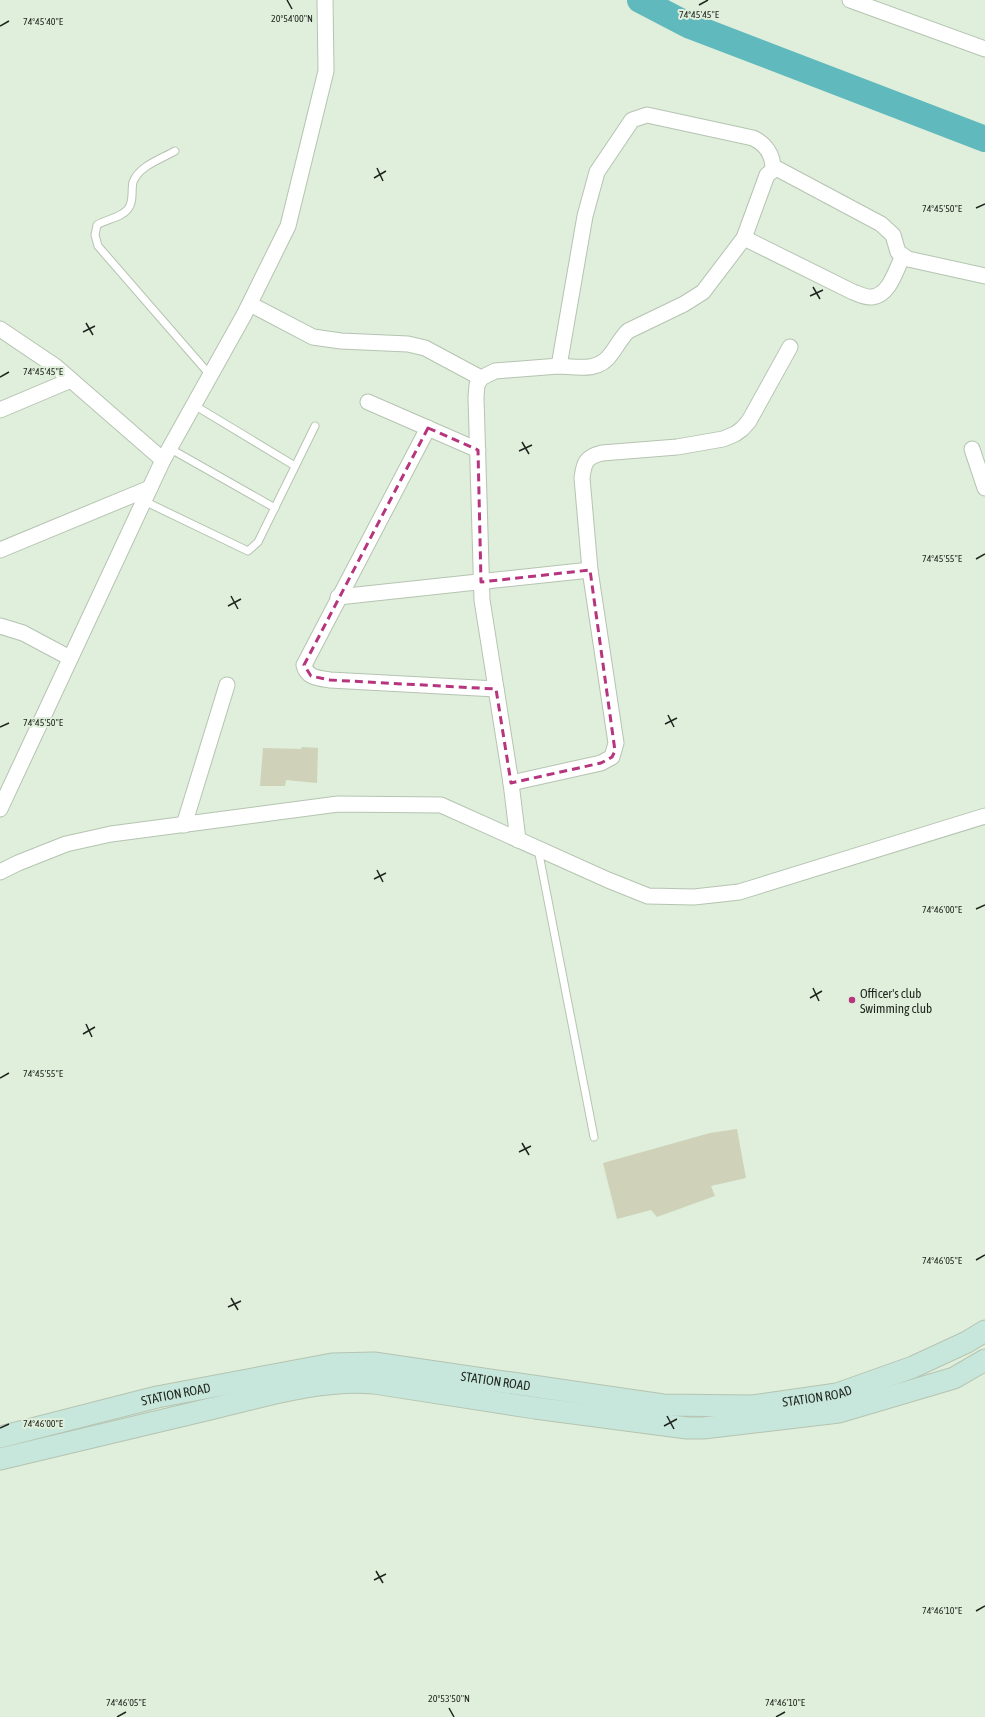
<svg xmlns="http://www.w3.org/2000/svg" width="985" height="1717" font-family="'Asap Condensed',sans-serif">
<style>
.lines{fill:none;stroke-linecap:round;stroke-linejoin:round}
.river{stroke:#60b9bd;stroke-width:26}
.building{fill:#cfd1b9}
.service-casing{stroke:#b5c4b1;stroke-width:9}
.minor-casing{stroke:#b5c4b1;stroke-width:17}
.secondary-casing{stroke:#b5c4b1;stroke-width:23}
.service{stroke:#fff;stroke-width:7}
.minor{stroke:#fff;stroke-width:15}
.secondary{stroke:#c7e6dc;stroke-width:21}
.marked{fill:none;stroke:#b6357e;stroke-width:3;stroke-dasharray:8 5;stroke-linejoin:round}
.ticks{fill:none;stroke:#1f251e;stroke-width:1.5}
.poi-dot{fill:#b6357e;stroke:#dfefdb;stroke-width:1.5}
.labels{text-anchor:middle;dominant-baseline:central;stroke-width:4;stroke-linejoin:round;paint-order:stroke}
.poi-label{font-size:13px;fill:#1f251e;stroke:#dfefdb;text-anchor:start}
.street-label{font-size:13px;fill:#1f251e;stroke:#dfefdb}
.ticks-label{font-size:10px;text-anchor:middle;fill:#1f251e;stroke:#dfefdb;stroke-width:4;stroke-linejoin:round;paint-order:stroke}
</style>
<rect width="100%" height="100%" fill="#dfefdb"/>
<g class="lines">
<path class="river" d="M 640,0 L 688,25 L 985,139"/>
</g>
<g class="building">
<path d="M 302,747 L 318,748 L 317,783 L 286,780 L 285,786 L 260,786 L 263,748 L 301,749 Z"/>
<path d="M 737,1129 L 746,1178 L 711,1186 L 715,1196 L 657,1217 L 651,1210 L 617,1219 L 603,1163 L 710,1133 Z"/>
</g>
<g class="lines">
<defs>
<g id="service">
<path d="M 175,151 C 161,159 139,166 133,182 C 131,191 134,202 128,209 C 121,218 106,219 97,225 L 95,235 L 98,246 L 210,375"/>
<path d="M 194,405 L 295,466"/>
<path d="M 169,448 L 275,508"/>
<path d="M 144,501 L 248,551 L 258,542 L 315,426"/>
<path d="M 538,849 L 594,1137"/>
</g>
<g id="minor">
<path d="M 850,0 L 985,49"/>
<path d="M 744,238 L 853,292 C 859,294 866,298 872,297 C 890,295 896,269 903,256"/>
<path d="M 250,304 L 313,337 L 341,341 L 408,344 L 425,348 L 481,378"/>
<path d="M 0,329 L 55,366 L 163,460"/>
<path d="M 559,366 C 578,367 599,372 611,354 C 617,346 621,338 628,331 L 684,304 L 703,292 L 744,238 L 767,175 L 776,168 L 881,224 L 893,235 L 898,252 L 908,259 L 985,276"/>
<path d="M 368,402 L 478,450"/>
<path d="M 0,410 L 71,380"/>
<path d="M 428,428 L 304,665 C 307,678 318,678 330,680 L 496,689"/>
<path d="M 972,449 L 985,488"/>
<path d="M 0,550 L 150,488"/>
<path d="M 338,597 L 590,570"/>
<path d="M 0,626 L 23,633 L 70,658"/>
<path d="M 511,783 L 601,763 L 612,757 L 616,743 L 590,570 L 582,478 C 584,462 586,457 602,453 L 677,447 L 723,439 L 735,434 L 742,429 L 749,421 L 790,347"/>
<path d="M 0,809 L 163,460 L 244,315 L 288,226 L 326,71 L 325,0"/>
<path d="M 184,825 L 227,685"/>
<path d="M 518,840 L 511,783 L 482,600 L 476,397 L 477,385 L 481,378 L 495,371 L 559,366 L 585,216 L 597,172 L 632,120 L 647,115 L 753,138 C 766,144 773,155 773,169"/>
<path d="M 0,872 L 18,863 L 66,844 L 111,834 L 338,804 L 441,805 L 608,880 L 648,896 L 694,897 L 739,892 L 985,816"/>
</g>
<g id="secondary">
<path id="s1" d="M 0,1437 L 157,1397 L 332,1364 L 374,1363 L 663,1405 L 753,1406 L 837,1394 L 913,1367 L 967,1342 L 985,1331"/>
<path d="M 0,1459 C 70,1442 140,1425 210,1409 C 261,1397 322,1378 374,1383 L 535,1408 L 687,1428 L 703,1428 L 839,1412 L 954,1378 L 985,1360"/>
</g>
</defs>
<use href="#service" class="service-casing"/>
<use href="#minor" class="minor-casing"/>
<use href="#secondary" class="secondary-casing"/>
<use href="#service" class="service"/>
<use href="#minor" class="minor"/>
<use href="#secondary" class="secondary"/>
</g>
<path class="marked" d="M 428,428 L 478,450 L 481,582 L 590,570 L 615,751 L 612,757 L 601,763 L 511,783 L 496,689 L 330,680 L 311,676 L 304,665 Z"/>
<path class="ticks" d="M 287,0 L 292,9M 699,5 L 708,0M 0,26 L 9,21M 377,168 L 383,181M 374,178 L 386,171M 976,208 L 985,204M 813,287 L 820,299M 810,296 L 823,290M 86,323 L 93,335M 83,332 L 95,326M 0,377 L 9,372M 522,442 L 529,454M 519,451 L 532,445M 976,559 L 985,554M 231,596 L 238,609M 228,606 L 241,599M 668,715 L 674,727M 665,724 L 677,718M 0,727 L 9,723M 377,870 L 383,882M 374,879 L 386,873M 976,909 L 985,905M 813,988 L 819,1001M 810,998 L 822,991M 86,1024 L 92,1037M 83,1034 L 95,1027M 0,1078 L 9,1073M 522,1143 L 529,1155M 519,1152 L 531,1146M 976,1260 L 985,1255M 231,1298 L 238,1310M 228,1307 L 241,1301M 667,1416 L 674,1429M 664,1426 L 677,1419M 0,1428 L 9,1424M 376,1571 L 383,1583M 374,1580 L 386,1574M 976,1611 L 985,1606M 449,1708 L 454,1717M 117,1717 L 126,1712M 776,1717 L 785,1712"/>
<circle class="poi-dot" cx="852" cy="1000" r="4"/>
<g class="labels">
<g class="poi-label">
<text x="860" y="993">Officer's club<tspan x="860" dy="15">Swimming club</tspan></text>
</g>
<g class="street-label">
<text stroke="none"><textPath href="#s1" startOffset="505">STATION ROAD</textPath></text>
<text stroke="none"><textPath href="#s1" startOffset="181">STATION ROAD</textPath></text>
<text stroke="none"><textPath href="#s1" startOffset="829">STATION ROAD</textPath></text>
</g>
</g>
<g class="ticks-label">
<text x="699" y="18">74°45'45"E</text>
<text x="292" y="22">20°54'00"N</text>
<text x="43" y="25">74°45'40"E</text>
<text x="942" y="212">74°45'50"E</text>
<text x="43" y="375">74°45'45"E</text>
<text x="942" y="562">74°45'55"E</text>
<text x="43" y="726">74°45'50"E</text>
<text x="942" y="913">74°46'00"E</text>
<text x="43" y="1077">74°45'55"E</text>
<text x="942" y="1264">74°46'05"E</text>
<text x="43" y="1427">74°46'00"E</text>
<text x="942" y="1614">74°46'10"E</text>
<text x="449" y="1702">20°53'50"N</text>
<text x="126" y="1706">74°46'05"E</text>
<text x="785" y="1706">74°46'10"E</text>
</g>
</svg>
